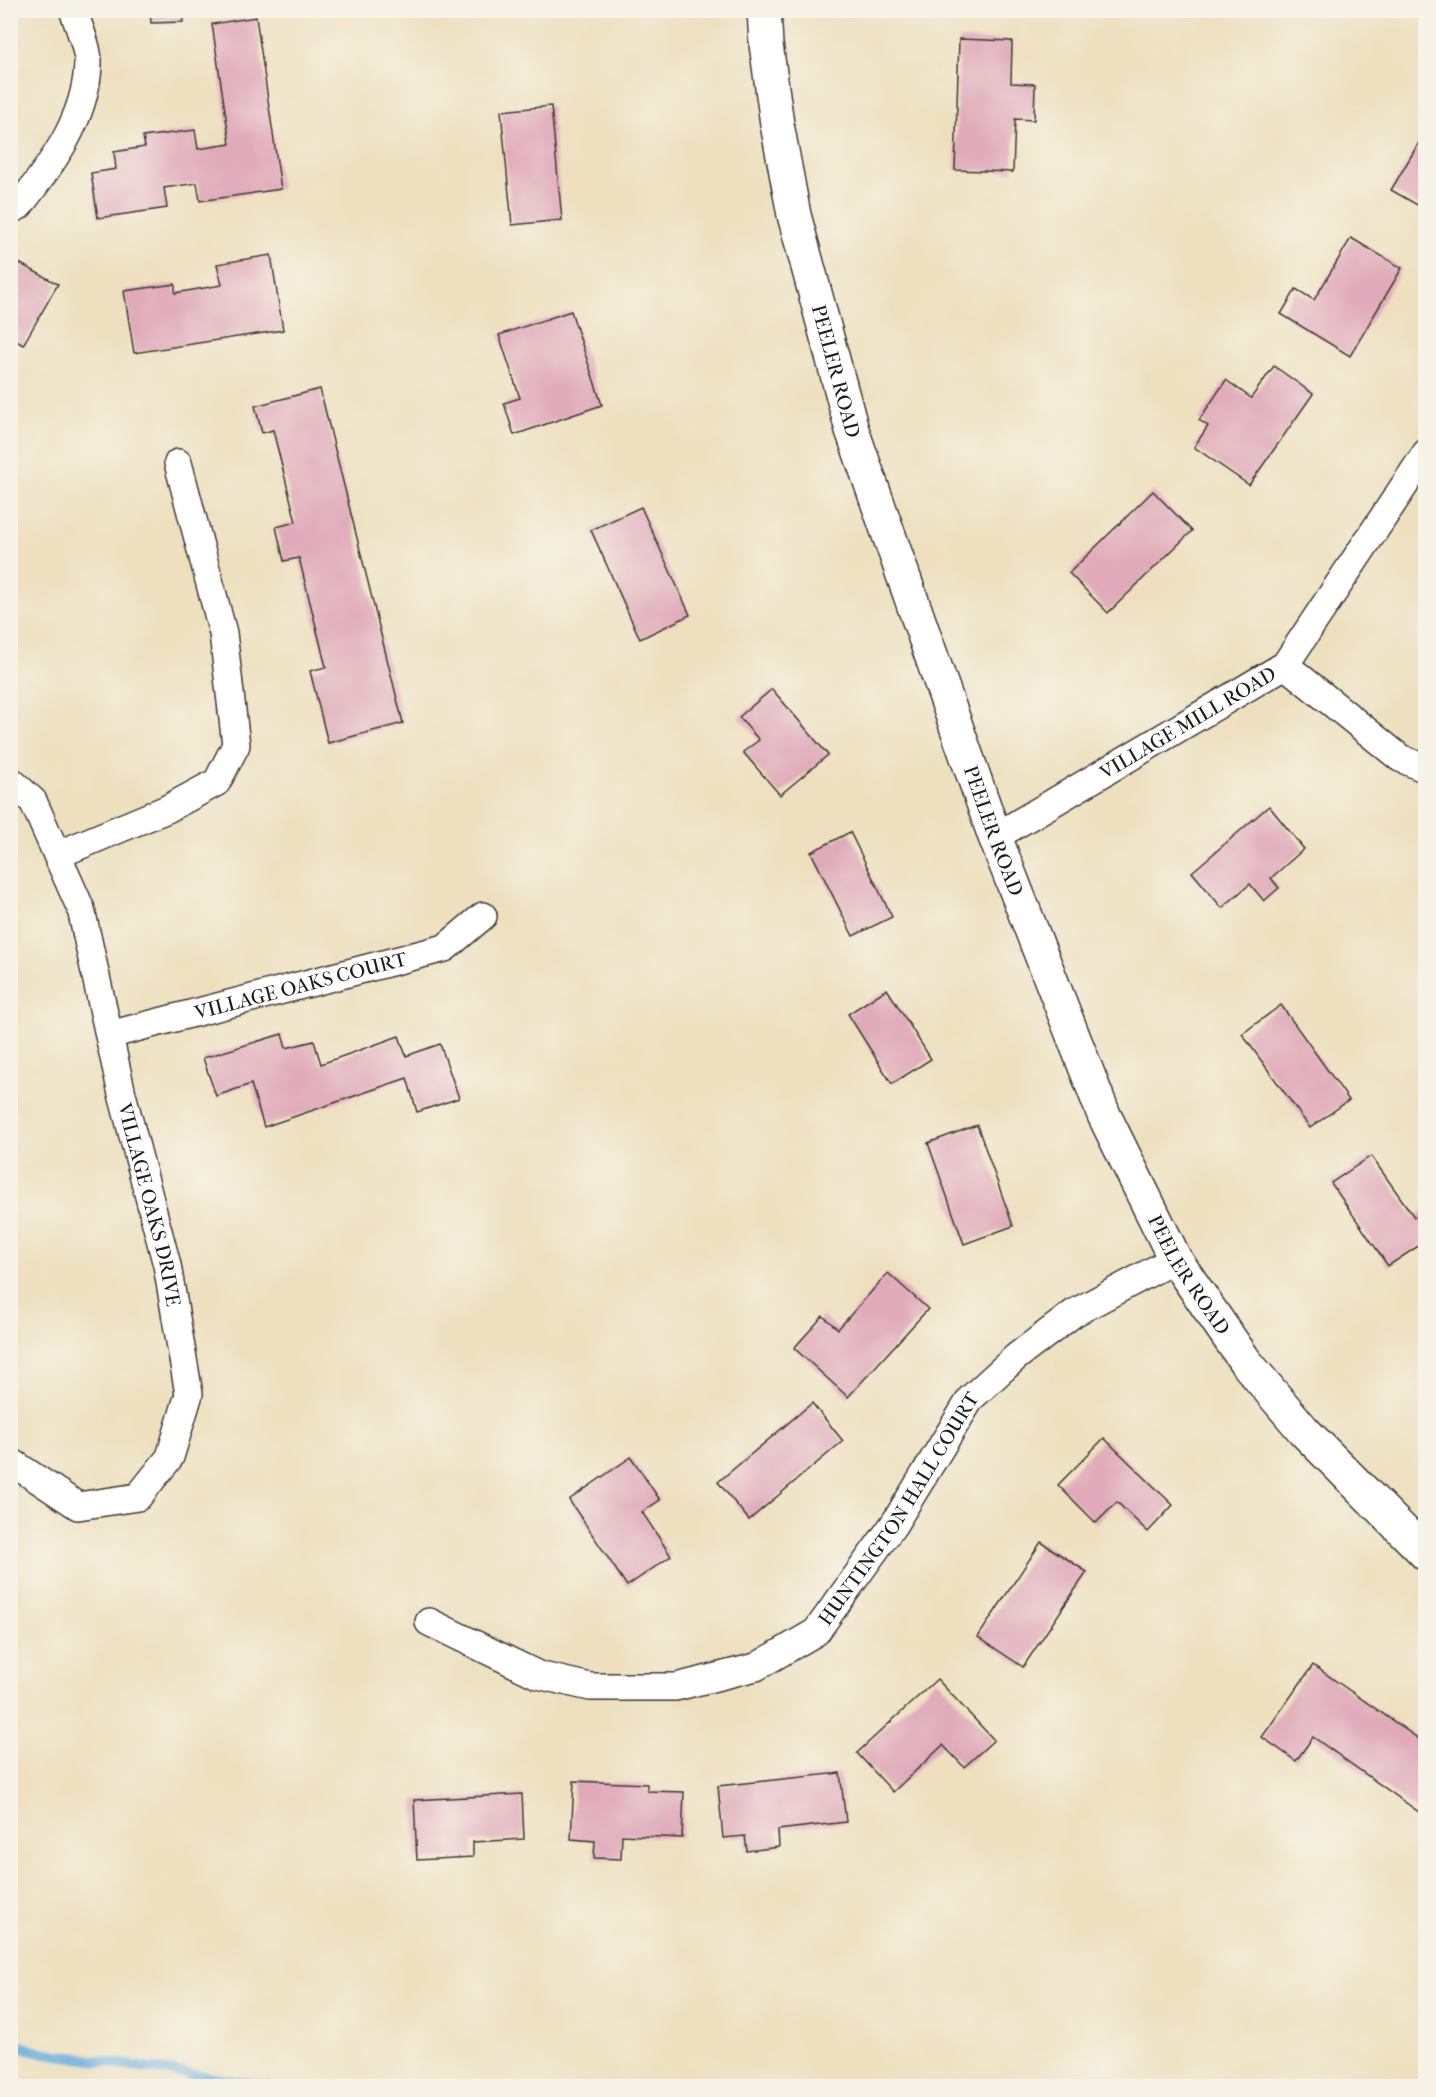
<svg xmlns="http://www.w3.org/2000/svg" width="1436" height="2097" font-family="'IM FELL French Canon',serif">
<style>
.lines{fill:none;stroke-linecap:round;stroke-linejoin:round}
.stream{stroke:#68adde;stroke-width:10}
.building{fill:#e0aaba}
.minor-casing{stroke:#3c3934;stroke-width:30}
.tertiary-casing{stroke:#3c3934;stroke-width:36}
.minor{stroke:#fff;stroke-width:27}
.tertiary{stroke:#fff;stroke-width:33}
.labels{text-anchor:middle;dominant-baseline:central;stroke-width:4.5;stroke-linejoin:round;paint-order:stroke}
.street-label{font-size:20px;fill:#1c1c1c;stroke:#f7f3e8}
</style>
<rect width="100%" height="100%" fill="#f7f3e8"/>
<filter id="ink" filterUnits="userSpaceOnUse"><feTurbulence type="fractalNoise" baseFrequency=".0167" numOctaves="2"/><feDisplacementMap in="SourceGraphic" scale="12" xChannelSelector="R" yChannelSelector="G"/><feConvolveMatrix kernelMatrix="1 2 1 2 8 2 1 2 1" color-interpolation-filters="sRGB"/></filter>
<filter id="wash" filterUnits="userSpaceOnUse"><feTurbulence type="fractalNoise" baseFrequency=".008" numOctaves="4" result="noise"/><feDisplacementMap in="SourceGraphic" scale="24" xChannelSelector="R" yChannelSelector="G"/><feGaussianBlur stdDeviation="1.35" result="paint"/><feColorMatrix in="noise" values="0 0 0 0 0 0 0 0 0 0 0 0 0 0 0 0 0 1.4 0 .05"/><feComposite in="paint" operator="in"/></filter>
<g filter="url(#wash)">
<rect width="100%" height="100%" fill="#eee0bf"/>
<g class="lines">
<path class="stream" d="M 10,2042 L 38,2052 L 269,2086"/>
</g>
<g id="blocks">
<g class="building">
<path d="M 150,10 L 182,10 L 183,22 L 151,23 Z"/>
<path d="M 256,17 L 281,189 L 200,201 L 197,183 L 164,188 L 167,208 L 98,218 L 91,173 L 116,169 L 114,152 L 145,147 L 143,137 L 195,130 L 198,149 L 230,144 L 212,24 Z"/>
<path d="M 959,39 L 1012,41 L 1011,83 L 1035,84 L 1034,120 L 1015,119 L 1013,172 L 955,170 Z"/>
<path d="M 10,71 L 14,71 L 12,94 L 10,94 Z"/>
<path d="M 551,106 L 562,220 L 512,225 L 501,111 Z"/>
<path d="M 1426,131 L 1426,210 L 1391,190 Z"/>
<path d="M 1351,238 L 1402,268 L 1350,356 L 1281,314 L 1296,289 L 1314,300 Z"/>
<path d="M 271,255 L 283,330 L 134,353 L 124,291 L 175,284 L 175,293 L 222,285 L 217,264 Z"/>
<path d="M 17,262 L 58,284 L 23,345 L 10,337 L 10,272 Z"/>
<path d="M 571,311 L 602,405 L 514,435 L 504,403 L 520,398 L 499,335 Z"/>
<path d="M 1274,366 L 1313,394 L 1249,485 L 1194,447 L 1208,426 L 1199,420 L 1226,380 L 1251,398 Z"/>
<path d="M 320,389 L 403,723 L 328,743 L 310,671 L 326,667 L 299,558 L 284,561 L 276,527 L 296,522 L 273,430 L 262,433 L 255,406 Z"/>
<path d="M 1153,491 L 1192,531 L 1108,613 L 1069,573 Z"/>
<path d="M 641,507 L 690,615 L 640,639 L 591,530 Z"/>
<path d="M 772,689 L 828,755 L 780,795 L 743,752 L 759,740 L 739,717 Z"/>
<path d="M 1269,806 L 1304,849 L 1271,878 L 1279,888 L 1264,901 L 1250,884 L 1222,908 L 1192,872 Z"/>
<path d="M 850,832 L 892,917 L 853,936 L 811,852 Z"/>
<path d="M 887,989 L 931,1059 L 892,1084 L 848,1014 Z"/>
<path d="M 1281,1005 L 1349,1100 L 1310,1128 L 1242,1034 Z"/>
<path d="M 282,1034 L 286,1048 L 314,1041 L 321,1064 L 399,1036 L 406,1056 L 440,1044 L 459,1098 L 417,1112 L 407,1078 L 264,1127 L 251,1084 L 216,1096 L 203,1058 Z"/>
<path d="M 977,1125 L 1013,1226 L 964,1244 L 928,1143 Z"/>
<path d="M 1371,1156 L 1414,1217 L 1426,1209 L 1426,1241 L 1388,1266 L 1331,1183 Z"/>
<path d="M 888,1273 L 928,1309 L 848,1397 L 794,1348 L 823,1316 L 838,1329 Z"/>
<path d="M 812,1403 L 843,1441 L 749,1520 L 718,1482 Z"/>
<path d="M 1104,1438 L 1173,1505 L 1148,1532 L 1117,1502 L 1096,1523 L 1058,1485 Z"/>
<path d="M 631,1457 L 660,1500 L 642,1512 L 671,1556 L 627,1586 L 569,1500 Z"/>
<path d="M 1041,1542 L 1087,1572 L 1023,1667 L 978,1637 Z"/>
<path d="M 1313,1665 L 1426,1744 L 1426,1817 L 1313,1737 L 1296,1761 L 1262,1737 Z"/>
<path d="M 937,1679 L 994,1740 L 964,1767 L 943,1745 L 893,1792 L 857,1753 Z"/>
<path d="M 840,1773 L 846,1822 L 778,1830 L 779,1847 L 747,1851 L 745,1836 L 723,1838 L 718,1786 Z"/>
<path d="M 574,1781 L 647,1784 L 647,1791 L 684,1792 L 682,1838 L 622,1835 L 621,1859 L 594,1858 L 595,1841 L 571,1839 Z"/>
<path d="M 522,1794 L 524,1839 L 473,1842 L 473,1857 L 417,1860 L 414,1800 Z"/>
</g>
</g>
</g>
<g filter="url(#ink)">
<use href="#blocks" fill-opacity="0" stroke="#3c3934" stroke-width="1.5"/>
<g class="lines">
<defs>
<g id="minor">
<path d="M 10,210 L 19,206 C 52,164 86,119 88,64 C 89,50 78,24 73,10"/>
<path d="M 1285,665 L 1400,758 L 1426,769"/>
<path id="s1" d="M 10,780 L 33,801 L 81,909 L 122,1094 L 167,1265 L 189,1394 L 170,1457 L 138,1497 L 78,1506 L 10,1461"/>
<path id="s2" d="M 995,837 L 1285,665 L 1426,453"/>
<path d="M 57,855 L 167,809 L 217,782 L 236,745 L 223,633 L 178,463"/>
<path id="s3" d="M 109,1035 L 445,948 L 483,916"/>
<path id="s4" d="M 429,1622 L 538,1675 L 590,1687 L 676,1687 L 756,1667 L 816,1632 L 894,1524 L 971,1398 L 1016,1357 L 1074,1313 L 1175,1259"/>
</g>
<g id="tertiary">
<path id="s5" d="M 764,10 L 766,44 L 777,124 L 794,215 L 852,430 L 995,837 L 1104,1115 L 1175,1259 L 1245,1361 L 1304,1431 L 1426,1554"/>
</g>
</defs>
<use href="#minor" class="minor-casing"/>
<use href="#tertiary" class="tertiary-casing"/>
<use href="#minor" class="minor"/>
<use href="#tertiary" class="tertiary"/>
</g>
</g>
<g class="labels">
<g class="street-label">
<text stroke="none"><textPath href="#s5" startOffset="369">PEELER ROAD</textPath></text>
<text stroke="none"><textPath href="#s2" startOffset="224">VILLAGE MILL ROAD</textPath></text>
<text stroke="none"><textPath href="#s5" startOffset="855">PEELER ROAD</textPath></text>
<text stroke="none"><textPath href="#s3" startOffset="198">VILLAGE OAKS COURT</textPath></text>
<text stroke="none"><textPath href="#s1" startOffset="453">VILLAGE OAKS DRIVE</textPath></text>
<text stroke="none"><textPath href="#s5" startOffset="1341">PEELER ROAD</textPath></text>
<text stroke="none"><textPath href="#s4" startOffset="561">HUNTINGTON HALL COURT</textPath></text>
</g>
</g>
<rect width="1436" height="2097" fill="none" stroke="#f7f3e8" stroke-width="36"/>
</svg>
